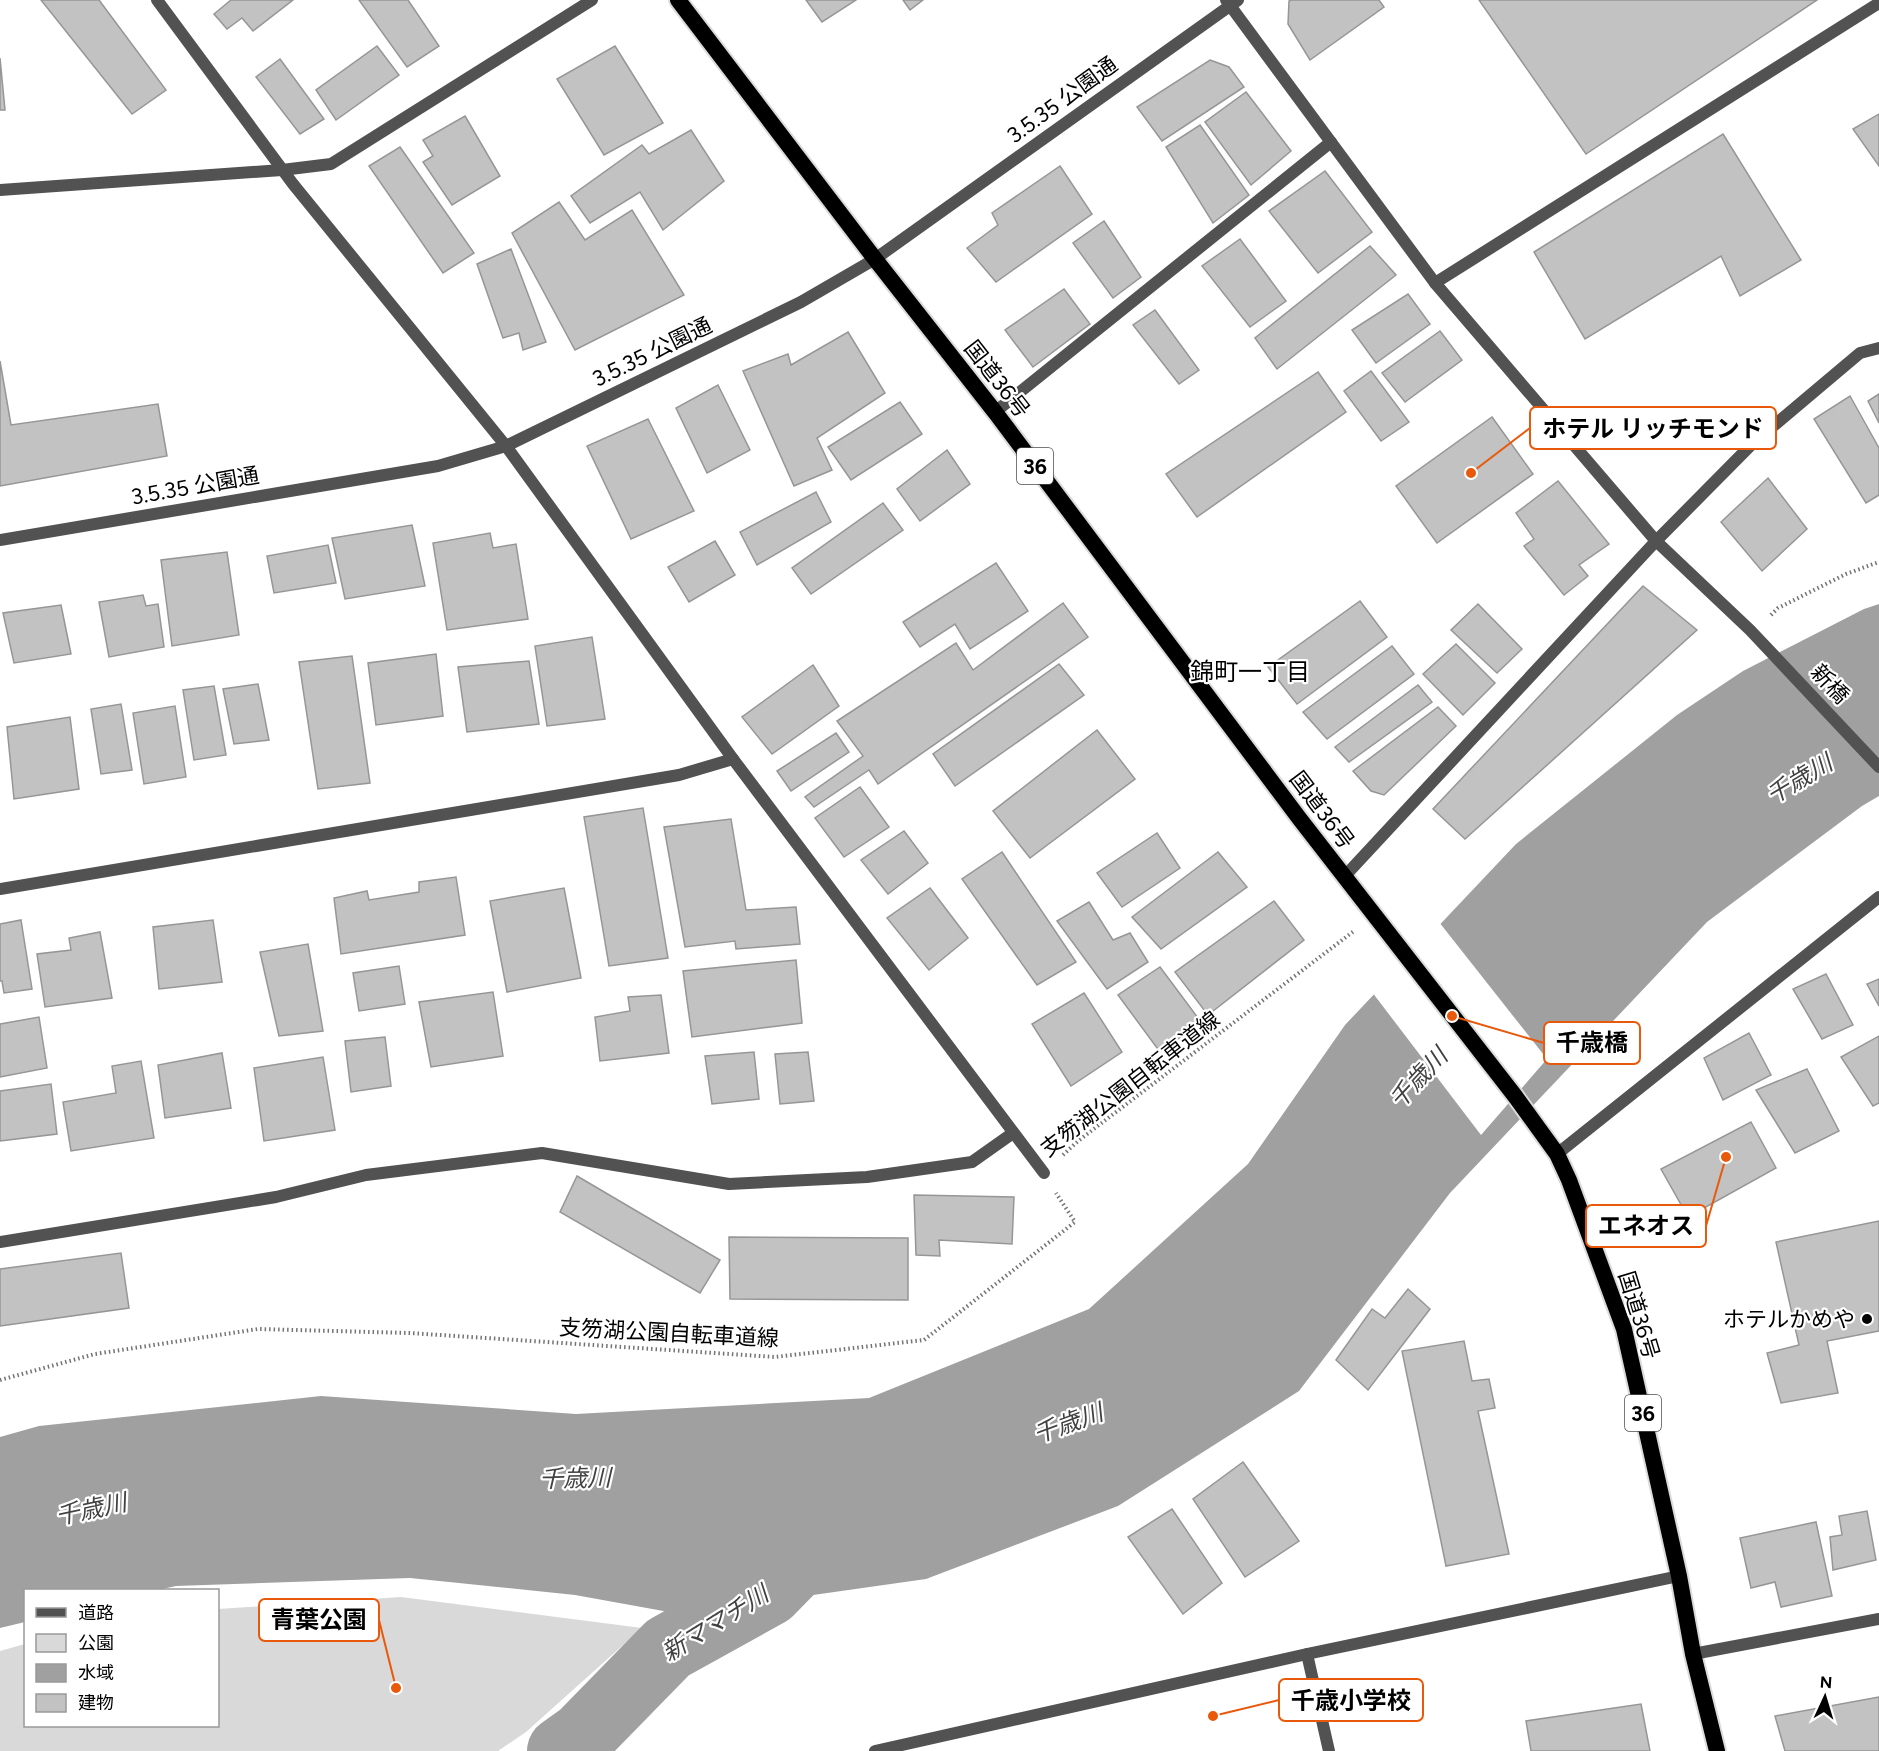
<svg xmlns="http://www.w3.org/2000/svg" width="1879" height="1751" font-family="Figtree,'Noto Sans JP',sans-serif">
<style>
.green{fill:#d9d9d9}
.water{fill:#a0a0a0}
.pier{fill:#fff}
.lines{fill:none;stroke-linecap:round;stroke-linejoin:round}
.river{stroke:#a0a0a0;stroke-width:68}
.building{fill:#c2c2c2;stroke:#969696;stroke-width:1.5}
.trunk-casing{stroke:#dbdbdb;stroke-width:20}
.path{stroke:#747474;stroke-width:4;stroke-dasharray:1.5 3;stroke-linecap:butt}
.minor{stroke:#525252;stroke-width:12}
.tertiary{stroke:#525252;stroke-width:12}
.trunk{stroke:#000;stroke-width:16}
.poi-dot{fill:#000;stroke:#fff;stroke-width:2}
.labels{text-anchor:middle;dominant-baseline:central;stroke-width:4.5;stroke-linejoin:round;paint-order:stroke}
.shield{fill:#fff;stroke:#4c4c4c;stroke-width:1.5}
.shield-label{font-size:21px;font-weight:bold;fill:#000}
.street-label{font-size:22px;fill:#000;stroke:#fff}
.poi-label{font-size:22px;fill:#000;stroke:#fff;text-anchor:end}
.neighbourhood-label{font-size:24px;fill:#000;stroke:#fff}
.water-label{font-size:24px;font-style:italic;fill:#414141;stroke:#fff}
.leader{fill:none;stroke:#e8590c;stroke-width:2}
.callout-dot{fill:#e8590c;stroke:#fff;stroke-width:2}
.callout{fill:#fff;stroke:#e8590c;stroke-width:2}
.callout-label{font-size:24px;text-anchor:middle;font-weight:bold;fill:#000}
</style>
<rect width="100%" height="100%" fill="#fff"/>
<path class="green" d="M 401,1597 L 642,1628 L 526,1732 L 498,1751 L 0,1751 L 0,1651 L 25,1644 L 26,1726 L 218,1726 L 218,1609 Z"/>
<path class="water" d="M 1879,604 L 1879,796 L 1862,806 L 1707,922 L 1450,1193 L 1299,1391 L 1118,1506 L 926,1579 L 680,1614 L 575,1595 L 410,1578 L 176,1586 L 158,1590 L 26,1590 L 25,1622 L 0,1628 L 0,1437 L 39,1426 L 321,1396 L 576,1414 L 869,1398 L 1089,1309 L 1248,1164 L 1345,1025 L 1516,844 L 1677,715 L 1743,671 L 1864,609 Z"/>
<path class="pier" d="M 1439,922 L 1547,1059 L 1481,1135 L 1372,992 Z"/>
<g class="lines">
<path class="river" d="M 561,1751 L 582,1736 L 668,1648 L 769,1592 L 815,1545"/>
</g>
<g class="building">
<path d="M 41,0 L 99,0 L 166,90 L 132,114 Z"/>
<path d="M 231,0 L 293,0 L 253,31 L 242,18 L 227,29 L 214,14 Z"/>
<path d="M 359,0 L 408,0 L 439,46 L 407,67 Z"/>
<path d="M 806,0 L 856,0 L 822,22 Z"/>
<path d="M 903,0 L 923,0 L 910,10 Z"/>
<path d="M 1291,0 L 1379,0 L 1384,7 L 1310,60 L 1288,24 L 1289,1 Z"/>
<path d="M 1479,0 L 1817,0 L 1586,154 Z"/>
<path d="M 377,46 L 399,75 L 336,120 L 316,90 Z"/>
<path d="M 615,46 L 663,123 L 604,155 L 557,79 Z"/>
<path d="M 0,58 L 5,110 L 0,110 Z"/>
<path d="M 280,59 L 324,119 L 300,134 L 256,77 Z"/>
<path d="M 1210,60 L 1229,67 L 1244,87 L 1162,141 L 1137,107 Z"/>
<path d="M 1246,92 L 1291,151 L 1251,185 L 1205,122 Z"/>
<path d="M 1879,114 L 1879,166 L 1853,129 Z"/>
<path d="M 465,116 L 500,176 L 452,205 L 423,162 L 433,156 L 423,140 Z"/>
<path d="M 1200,125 L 1249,195 L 1213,223 L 1166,147 Z"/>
<path d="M 691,130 L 724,181 L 663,230 L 640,192 L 590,223 L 571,196 L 642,145 L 649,154 Z"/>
<path d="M 1723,134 L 1801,260 L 1740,296 L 1721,256 L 1585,339 L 1534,252 Z"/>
<path d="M 400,147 L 474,253 L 443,273 L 369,166 Z"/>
<path d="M 1060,166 L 1092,214 L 996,282 L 967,248 L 998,225 L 992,213 Z"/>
<path d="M 1325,171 L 1372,232 L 1318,273 L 1269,211 Z"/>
<path d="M 559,202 L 585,240 L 632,210 L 684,295 L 575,350 L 512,233 Z"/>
<path d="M 1104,221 L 1141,277 L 1113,298 L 1073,243 Z"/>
<path d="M 1240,239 L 1286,301 L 1250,327 L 1202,266 Z"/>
<path d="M 1370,246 L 1396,275 L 1277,369 L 1255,338 Z"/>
<path d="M 511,249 L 546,342 L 523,350 L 519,333 L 503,338 L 477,264 Z"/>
<path d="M 1064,289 L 1090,324 L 1033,367 L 1005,330 Z"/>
<path d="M 1408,294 L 1430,324 L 1376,363 L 1352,330 Z"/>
<path d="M 1155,310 L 1199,370 L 1179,384 L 1133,325 Z"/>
<path d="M 1440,331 L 1462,360 L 1405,402 L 1382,373 Z"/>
<path d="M 848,332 L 885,393 L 817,438 L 832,470 L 794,486 L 743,371 L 788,354 L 791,365 Z"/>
<path d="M 0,361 L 11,425 L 158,404 L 167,456 L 0,486 Z"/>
<path d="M 1371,371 L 1409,422 L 1381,441 L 1344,391 Z"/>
<path d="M 1318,372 L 1346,412 L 1197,517 L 1166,474 Z"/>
<path d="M 718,385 L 750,450 L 707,473 L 676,408 Z"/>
<path d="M 1879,394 L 1879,423 L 1868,401 Z"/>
<path d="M 1850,396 L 1879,448 L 1879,495 L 1866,503 L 1814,419 Z"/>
<path d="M 900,402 L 922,434 L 851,480 L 828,447 Z"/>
<path d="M 1492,417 L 1533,474 L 1437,543 L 1396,486 Z"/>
<path d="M 648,419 L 694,511 L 631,539 L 587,446 Z"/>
<path d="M 947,450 L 970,484 L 920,521 L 897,489 Z"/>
<path d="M 1768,478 L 1807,529 L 1762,571 L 1721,522 Z"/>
<path d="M 1558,481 L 1609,544 L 1579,565 L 1588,576 L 1564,595 L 1524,546 L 1534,539 L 1516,513 Z"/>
<path d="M 816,492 L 831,522 L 757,565 L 740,532 Z"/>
<path d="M 883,503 L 903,530 L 811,594 L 792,568 Z"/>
<path d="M 412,525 L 425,586 L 345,599 L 332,538 Z"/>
<path d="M 490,533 L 493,548 L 516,544 L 528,619 L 447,630 L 433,543 Z"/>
<path d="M 715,541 L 735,575 L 689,602 L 668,567 Z"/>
<path d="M 328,545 L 336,583 L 274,593 L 267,556 Z"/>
<path d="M 227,552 L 239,635 L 172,646 L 161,560 Z"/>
<path d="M 996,563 L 1028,611 L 970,649 L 955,624 L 920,647 L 903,622 Z"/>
<path d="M 1643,586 L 1697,630 L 1465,839 L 1433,809 Z"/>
<path d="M 143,595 L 146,606 L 158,604 L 164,647 L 109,657 L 99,602 Z"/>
<path d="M 1360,601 L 1387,637 L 1297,704 L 1268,667 Z"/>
<path d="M 1063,603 L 1088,637 L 878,784 L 869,770 L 814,807 L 805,797 L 863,756 L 837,721 L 956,643 L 973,670 Z"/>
<path d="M 1478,604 L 1522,649 L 1497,673 L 1451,630 Z"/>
<path d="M 61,605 L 71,654 L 14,663 L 3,613 Z"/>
<path d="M 592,637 L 605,719 L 547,726 L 535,646 Z"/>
<path d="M 1456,644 L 1495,683 L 1463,715 L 1423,674 Z"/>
<path d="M 1392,646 L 1414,674 L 1327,739 L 1303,712 Z"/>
<path d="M 436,654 L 443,716 L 376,725 L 368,663 Z"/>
<path d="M 352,656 L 370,783 L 318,789 L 299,662 Z"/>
<path d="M 529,661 L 539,724 L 467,732 L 458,667 Z"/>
<path d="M 1059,664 L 1084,695 L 955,786 L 933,754 Z"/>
<path d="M 813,665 L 839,706 L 772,754 L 742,717 Z"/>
<path d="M 258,684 L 269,740 L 234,744 L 223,689 Z"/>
<path d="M 1418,685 L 1432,702 L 1349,762 L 1335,747 Z"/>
<path d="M 214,686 L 226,755 L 194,760 L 183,690 Z"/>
<path d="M 121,704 L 132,770 L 101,774 L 91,709 Z"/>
<path d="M 175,706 L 186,777 L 144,784 L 133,713 Z"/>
<path d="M 1438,707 L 1456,726 L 1384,795 L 1371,791 L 1353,771 Z"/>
<path d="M 70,717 L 79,789 L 14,799 L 7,727 Z"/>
<path d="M 1097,730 L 1135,779 L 1030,858 L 993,811 Z"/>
<path d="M 836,733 L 849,752 L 791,791 L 777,771 Z"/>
<path d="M 860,787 L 889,827 L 844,857 L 815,818 Z"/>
<path d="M 643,808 L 668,958 L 609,966 L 584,817 Z"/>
<path d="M 731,819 L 746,910 L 796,907 L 800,944 L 736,949 L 735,941 L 685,947 L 664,827 Z"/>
<path d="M 904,831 L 928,863 L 888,894 L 861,860 Z"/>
<path d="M 1157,833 L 1180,868 L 1122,907 L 1097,873 Z"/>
<path d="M 1002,852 L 1076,962 L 1037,985 L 962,879 Z"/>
<path d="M 1218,852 L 1247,887 L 1161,949 L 1132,917 Z"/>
<path d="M 456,877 L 465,935 L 341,954 L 334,898 L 367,891 L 369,900 L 419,892 L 419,882 Z"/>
<path d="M 564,888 L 581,978 L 507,992 L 490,901 Z"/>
<path d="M 930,888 L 968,938 L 929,970 L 887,918 Z"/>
<path d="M 1274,901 L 1304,940 L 1208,1015 L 1175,972 Z"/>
<path d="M 1089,902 L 1113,940 L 1130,933 L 1148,962 L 1107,989 L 1057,921 Z"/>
<path d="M 21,920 L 32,989 L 4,993 L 2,981 L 0,981 L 0,924 Z"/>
<path d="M 213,920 L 222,982 L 159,989 L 153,927 Z"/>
<path d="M 100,932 L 112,998 L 45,1007 L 37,954 L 71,950 L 69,938 Z"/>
<path d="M 308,944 L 323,1031 L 279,1036 L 260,952 Z"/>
<path d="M 796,960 L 802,1023 L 692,1037 L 683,971 Z"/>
<path d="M 399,966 L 405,1004 L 359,1011 L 353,973 Z"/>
<path d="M 1160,967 L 1201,1022 L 1160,1052 L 1118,995 Z"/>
<path d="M 1826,974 L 1853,1025 L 1822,1039 L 1793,989 Z"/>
<path d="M 1879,979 L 1879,1006 L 1867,984 Z"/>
<path d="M 493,992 L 503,1056 L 431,1067 L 419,1002 Z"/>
<path d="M 1084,993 L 1122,1052 L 1071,1086 L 1032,1024 Z"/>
<path d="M 661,995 L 669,1053 L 600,1061 L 595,1017 L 630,1011 L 628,997 Z"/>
<path d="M 39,1017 L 47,1068 L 0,1077 L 0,1024 Z"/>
<path d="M 1749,1033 L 1771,1075 L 1723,1100 L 1704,1058 Z"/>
<path d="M 1879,1036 L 1879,1103 L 1873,1106 L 1841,1057 Z"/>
<path d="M 385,1037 L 391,1086 L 351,1092 L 345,1041 Z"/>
<path d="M 754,1052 L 759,1099 L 712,1104 L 705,1056 Z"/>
<path d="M 808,1052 L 814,1101 L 780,1104 L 775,1054 Z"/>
<path d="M 222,1053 L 231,1108 L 165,1118 L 158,1065 Z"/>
<path d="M 323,1057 L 335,1130 L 264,1141 L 254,1068 Z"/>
<path d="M 141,1061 L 154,1138 L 71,1151 L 63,1102 L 116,1093 L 112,1066 Z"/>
<path d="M 1807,1069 L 1839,1131 L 1795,1153 L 1756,1090 Z"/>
<path d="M 51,1084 L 57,1134 L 0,1141 L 0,1091 Z"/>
<path d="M 1751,1122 L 1776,1168 L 1688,1217 L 1661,1169 Z"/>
<path d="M 577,1176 L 720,1260 L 700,1293 L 560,1212 Z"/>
<path d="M 914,1195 L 1014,1197 L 1012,1244 L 939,1240 L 940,1256 L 916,1255 Z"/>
<path d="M 1879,1221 L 1879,1331 L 1827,1341 L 1838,1393 L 1781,1403 L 1767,1353 L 1799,1345 L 1776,1242 Z"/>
<path d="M 729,1237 L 908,1238 L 908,1300 L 730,1299 Z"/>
<path d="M 121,1253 L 129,1308 L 0,1326 L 0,1269 Z"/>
<path d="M 1408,1289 L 1430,1309 L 1368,1390 L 1336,1360 L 1372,1309 L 1385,1318 Z"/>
<path d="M 1464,1341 L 1472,1381 L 1489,1379 L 1495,1408 L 1478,1411 L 1509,1554 L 1446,1566 L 1402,1351 Z"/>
<path d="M 1243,1462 L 1299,1541 L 1245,1577 L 1193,1499 Z"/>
<path d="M 1172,1509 L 1222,1583 L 1183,1614 L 1128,1537 Z"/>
<path d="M 1867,1511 L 1876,1560 L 1833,1570 L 1830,1537 L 1842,1535 L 1839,1516 Z"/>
<path d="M 1816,1522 L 1832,1596 L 1781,1607 L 1775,1582 L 1751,1588 L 1740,1538 Z"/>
<path d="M 1879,1697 L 1879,1751 L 1785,1751 L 1775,1716 Z"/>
<path d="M 1641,1704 L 1650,1751 L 1531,1751 L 1526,1721 Z"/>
</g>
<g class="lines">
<defs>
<path id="trunk" d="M 678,0 L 875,259 L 995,412 L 1299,818 L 1515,1096 L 1557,1154 L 1569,1180 L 1624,1329 L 1679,1576 L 1693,1654 L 1717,1751"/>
</defs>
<use href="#trunk" class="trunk-casing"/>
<g class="path">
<path d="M 1771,615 L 1778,608 L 1846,574 L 1879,562"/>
<path d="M 1063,1155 L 1078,1141 L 1354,931"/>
<path d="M 0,1380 L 95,1354 L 258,1329 L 410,1333 L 775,1357 L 924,1340 L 1075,1222 L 1056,1193"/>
</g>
<g class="minor">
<path d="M 1226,0 L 1435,283 L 1656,541 L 1750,630 L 1879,767"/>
<path d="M 0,190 L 282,170 L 331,164 L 592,0"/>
<path d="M 1435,283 L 1879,3"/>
<path d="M 995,412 L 1331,142"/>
<path d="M 1344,877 L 1656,541 L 1752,444 L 1860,353 L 1879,348"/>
<path d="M 0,889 L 679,775 L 733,759"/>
<path d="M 1557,1154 L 1879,897"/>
<path d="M 0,1242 L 276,1197 L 366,1175 L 542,1153 L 729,1184 L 867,1177 L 972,1162 L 1013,1133"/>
<path d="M 1307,1654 L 1329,1751"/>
<path d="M 1693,1654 L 1879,1619"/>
<path d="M 875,1751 L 1307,1654 L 1679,1576"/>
</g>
<g class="tertiary">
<path d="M 157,0 L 293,184 L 506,446 L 733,759 L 1044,1173"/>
<path d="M 0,540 L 438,466 L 506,446 L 801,302 L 875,259 L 1238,0"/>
</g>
<use href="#trunk" class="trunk"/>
</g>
<circle class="poi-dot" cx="1867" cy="1319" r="6"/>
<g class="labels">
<g class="shield">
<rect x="1017" y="448" width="36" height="36" rx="4.5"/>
<rect x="1625" y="1395" width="36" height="36" rx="4.5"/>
</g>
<g class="shield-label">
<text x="1035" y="466">36</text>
<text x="1643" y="1413">36</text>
</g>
<g class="street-label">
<text transform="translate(1062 100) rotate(-36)">3.5.35 公園通</text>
<text transform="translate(652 352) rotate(-26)">3.5.35 公園通</text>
<text transform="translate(997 379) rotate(52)">国道36号</text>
<text transform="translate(195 486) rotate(-10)">3.5.35 公園通</text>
<text transform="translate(1830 684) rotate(47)">新橋</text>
<text transform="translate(1322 810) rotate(53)">国道36号</text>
<text transform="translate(1130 1084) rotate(-38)">支笏湖公園自転車道線</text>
<text transform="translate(1639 1315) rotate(73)">国道36号</text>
<text transform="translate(669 1333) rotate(3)">支笏湖公園自転車道線</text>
</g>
<g class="poi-label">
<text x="1855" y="1319">ホテルかめや</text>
</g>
<g class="neighbourhood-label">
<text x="1250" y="671">錦町一丁目</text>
</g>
<g class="water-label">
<text transform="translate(1799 779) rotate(-31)">千歳川</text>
<text transform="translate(1418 1078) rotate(-47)">千歳川</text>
<text transform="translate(1068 1423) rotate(-20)">千歳川</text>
<text transform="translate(575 1478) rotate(-1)">千歳川</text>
<text transform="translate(91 1509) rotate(-12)">千歳川</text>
<text transform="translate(715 1623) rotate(-32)">新ママチ川</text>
</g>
</g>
<path class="leader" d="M1471 473L1530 428M1452 1016L1544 1043M1726 1157L1706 1226M396 1688L379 1620M1213 1716L1279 1700"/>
<g class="callout-dot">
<circle cx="1471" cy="473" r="6"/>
<circle cx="1452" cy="1016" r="6"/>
<circle cx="1726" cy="1157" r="6"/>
<circle cx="396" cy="1688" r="6"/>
<circle cx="1213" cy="1716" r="6"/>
</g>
<g class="callout">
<rect x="1530" y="407" width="246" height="42" rx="6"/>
<rect x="1544" y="1022" width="96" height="42" rx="6"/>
<rect x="1586" y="1205" width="120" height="42" rx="6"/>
<rect x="259" y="1599" width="120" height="42" rx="6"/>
<rect x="1279" y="1679" width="144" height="42" rx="6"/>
</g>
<g class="callout-label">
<text x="1653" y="437">ホテル リッチモンド</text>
<text x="1592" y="1051">千歳橋</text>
<text x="1646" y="1234">エネオス</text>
<text x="319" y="1628">青葉公園</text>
<text x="1351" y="1709">千歳小学校</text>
</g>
<rect x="24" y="1589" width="195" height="138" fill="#ffffff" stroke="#999999" stroke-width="1.5"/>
<rect x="36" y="1608" width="30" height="9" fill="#525252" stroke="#999999" stroke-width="1.5"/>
<text x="78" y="1619" font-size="18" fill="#000000">道路</text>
<rect x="36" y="1634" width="30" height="18" fill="#d9d9d9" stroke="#999999" stroke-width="1.5"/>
<text x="78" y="1649" font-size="18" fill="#000000">公園</text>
<rect x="36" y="1664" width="30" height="18" fill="#a0a0a0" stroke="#999999" stroke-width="1.5"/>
<text x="78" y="1679" font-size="18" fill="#000000">水域</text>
<rect x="36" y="1694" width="30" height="18" fill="#c2c2c2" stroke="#999999" stroke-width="1.5"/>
<text x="78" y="1709" font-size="18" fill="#000000">建物</text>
<g transform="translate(1825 1697) rotate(4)" stroke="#ffffff" stroke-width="4.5" paint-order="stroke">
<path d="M0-4.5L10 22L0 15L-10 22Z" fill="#000000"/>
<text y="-9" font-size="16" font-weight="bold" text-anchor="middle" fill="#000000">N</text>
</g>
</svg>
